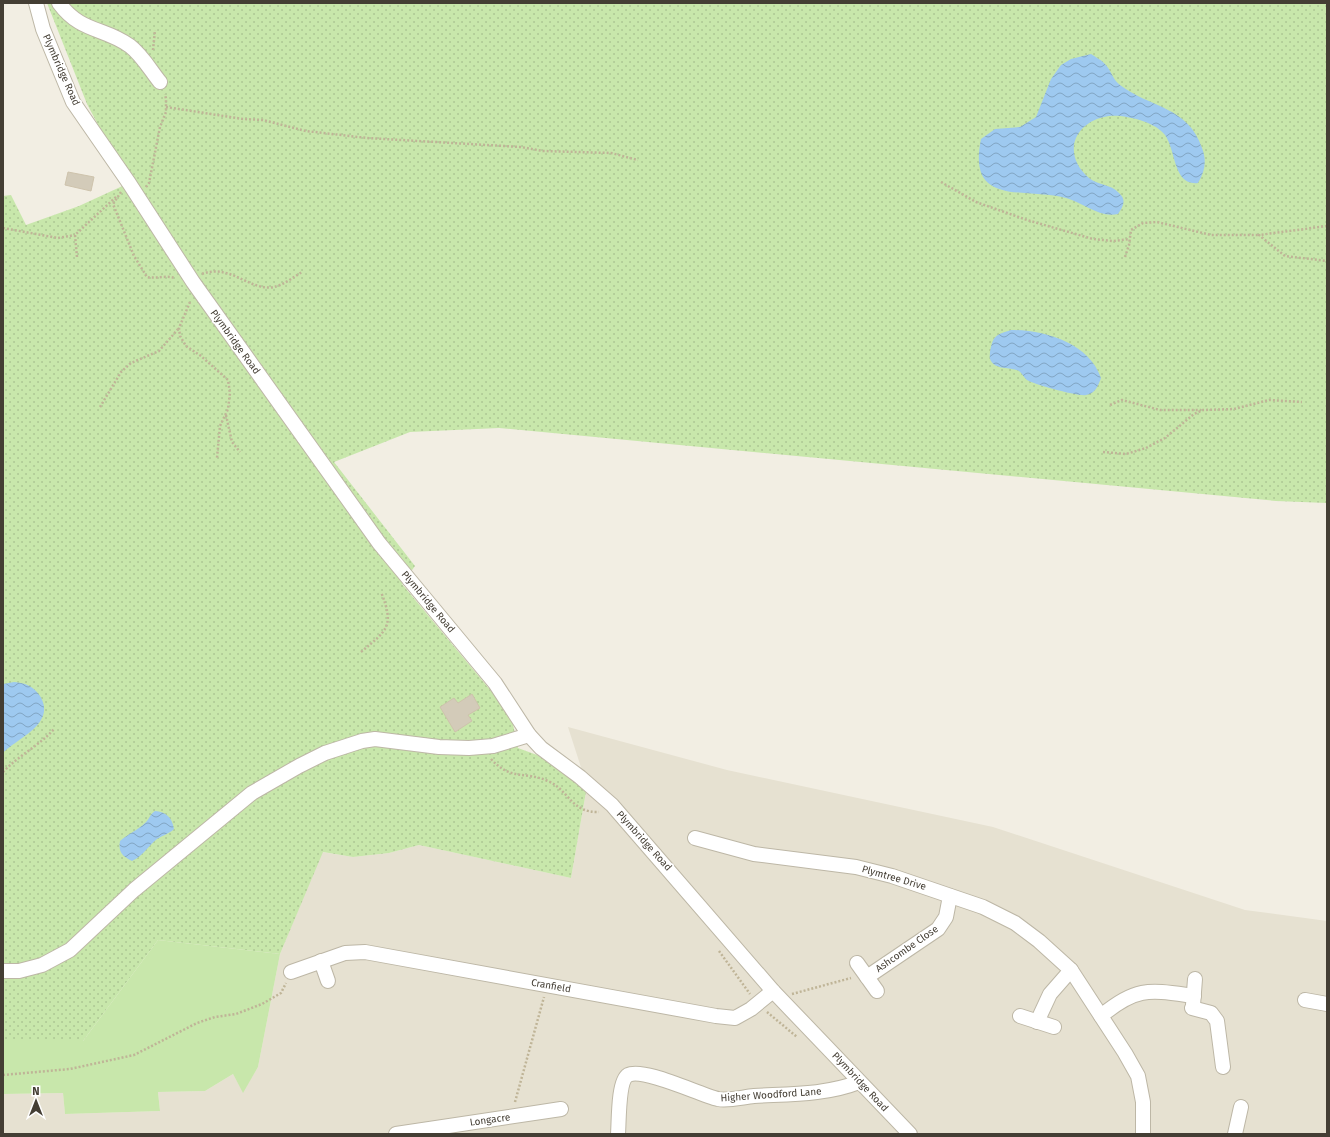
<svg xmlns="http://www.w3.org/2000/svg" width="1330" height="1137" font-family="'Fira Sans',sans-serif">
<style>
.residential{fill:#e6e1d1}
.grass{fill:url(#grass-dots)}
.park{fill:#c8e7ab}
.water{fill:url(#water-waves)}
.building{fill:#d3cbb9;stroke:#cec3ac}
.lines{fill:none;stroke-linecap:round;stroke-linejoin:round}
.minor-casing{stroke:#bdb7a6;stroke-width:16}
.path{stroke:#bfb497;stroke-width:2.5;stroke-dasharray:2 2;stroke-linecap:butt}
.minor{stroke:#fff;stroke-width:14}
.labels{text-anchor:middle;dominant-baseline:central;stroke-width:3.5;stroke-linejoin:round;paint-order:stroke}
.street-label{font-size:10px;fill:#443e34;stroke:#fff}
</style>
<defs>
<pattern id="grass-dots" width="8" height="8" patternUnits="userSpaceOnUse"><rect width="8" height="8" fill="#c8e7ab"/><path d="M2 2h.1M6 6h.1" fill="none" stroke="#adc794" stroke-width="1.8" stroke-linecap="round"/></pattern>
<pattern id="water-waves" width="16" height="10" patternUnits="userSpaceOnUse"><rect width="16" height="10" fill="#9ec9f0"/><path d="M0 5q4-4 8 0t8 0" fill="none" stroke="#82a5c3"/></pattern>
</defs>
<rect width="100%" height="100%" fill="#f2eee3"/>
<path class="residential" d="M 568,727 L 727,770 L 993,827 L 1245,910 L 1327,921 L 1327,1134 L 3,1134 L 3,1094 L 63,1093 L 65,1114 L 160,1111 L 158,1092 L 205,1091 L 233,1074 L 243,1092 L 258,1067 L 280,954 L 322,852 L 353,857 L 389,853 L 419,845 L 571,878 L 587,786 Z"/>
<path class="grass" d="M 47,3 L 1327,3 L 1327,503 L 1276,501 L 499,428 L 410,432 L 334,462 L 415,566 L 402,584 L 511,715 L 518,748 L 537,755 L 587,786 L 571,878 L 419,845 L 389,853 L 353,857 L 323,852 L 280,954 L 158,940 L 83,1041 L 3,1041 L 3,196 L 11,195 L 26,225 L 79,206 L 129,183 L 87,104 Z"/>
<path class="park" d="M 158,940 L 280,954 L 258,1067 L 243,1093 L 233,1074 L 205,1091 L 158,1092 L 160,1111 L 65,1114 L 63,1093 L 3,1094 L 3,1041 L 83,1041 Z"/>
<g class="water">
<path d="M 1091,54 C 1095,57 1100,59 1104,63 C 1111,69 1112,79 1120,85 C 1150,108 1188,106 1202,148 C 1207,161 1205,171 1198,183 C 1173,186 1176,150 1165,135 C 1156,122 1124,114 1109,116 C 1074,121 1061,154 1089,178 C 1097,185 1111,184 1119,193 C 1127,200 1123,207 1118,214 C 1099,218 1084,203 1066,198 C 1023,187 967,207 981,139 L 995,129 L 1020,127 L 1036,117 L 1051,79 L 1061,65 L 1071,59 Z"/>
<path d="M 1011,330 C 1045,330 1089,343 1101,378 C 1098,386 1095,394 1086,395 C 1079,397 1033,384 1027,380 C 1024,378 1022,373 1019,371 C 1011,367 996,370 991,361 C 989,358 990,355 990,352 C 993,336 995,335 1011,330 Z"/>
<path d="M 14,682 C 26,683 33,686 40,696 C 57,724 17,738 3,753 L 3,684 Z"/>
<path d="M 155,811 C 166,812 172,817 174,829 C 169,834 163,835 157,839 C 147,847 144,855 132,861 C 122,856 118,852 120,841 C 128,834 138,830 145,823 C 149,820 150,814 155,811 Z"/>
</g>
<g class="building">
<path d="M 68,172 L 94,177 L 91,191 L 65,185 Z"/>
<path d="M 472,694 L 480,708 L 468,715 L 472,721 L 455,732 L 440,707 L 454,698 L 458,703 Z"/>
</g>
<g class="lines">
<defs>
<g id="minor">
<path d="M 36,3 L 43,29 L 73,102 L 129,183 L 193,282 L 379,543 L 495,683 L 529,735 L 541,748 L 580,777 L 612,805 L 773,991 L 910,1134"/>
<path d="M 59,3 C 81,33 104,27 130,46 C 142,55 151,71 160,82"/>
<path d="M 695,838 L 754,854 L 856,867 L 892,876 L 983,907 L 1015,923 L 1039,941 L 1071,970 L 1125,1053 L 1138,1076 L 1143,1102 L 1143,1134"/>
<path d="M 321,961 L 328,981"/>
<path d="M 857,963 L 877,991"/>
<path d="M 3,971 L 19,971 L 42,965 L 70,950 L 134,890 L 252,793 L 299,766 L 325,753 L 362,741 L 375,739 L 439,747 L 469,748 L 493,746 L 529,735"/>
<path d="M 291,972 L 345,953 L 365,952 L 716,1016 L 735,1018 L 751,1009 L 773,991"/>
<path d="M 867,977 L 938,929 L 946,917 L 950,896"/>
<path d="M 1305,1000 L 1327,1004"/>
<path d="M 1193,1005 L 1195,979"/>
<path d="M 1192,1008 L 1211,1013 L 1217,1021 L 1223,1067"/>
<path d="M 1020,1016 L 1054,1027"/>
<path d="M 1101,1016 C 1137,986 1150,990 1194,996"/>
<path d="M 1037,1022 L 1050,994 L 1071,970"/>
<path d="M 396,1134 L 561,1109"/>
<path d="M 618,1134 C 619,1122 618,1081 628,1075 C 643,1067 698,1094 718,1099 C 729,1101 743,1097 754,1096 C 789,1094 826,1095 859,1082"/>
<path d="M 1235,1134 L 1241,1107"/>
</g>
</defs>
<use href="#minor" class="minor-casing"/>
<g class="path">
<path d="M 153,50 L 155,30"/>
<path d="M 166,107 L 243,119 L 263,120 L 306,131 L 367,138 L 521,147 L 543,151 L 611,153 L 638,160"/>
<path d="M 941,182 L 976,202 L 1027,220 L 1093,239 L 1113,241 L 1129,239"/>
<path d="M 146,187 L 149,183 L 160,127 L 166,112 L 166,99 L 165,94"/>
<path d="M 121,192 L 113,204 L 134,256 L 147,277 C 157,279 166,275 175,278"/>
<path d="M 1327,226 L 1259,235 L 1285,256 L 1327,261"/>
<path d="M 3,228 L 58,238 L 75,235"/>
<path d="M 77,257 L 75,235 L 117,196"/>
<path d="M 1125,257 L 1129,245 L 1131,230 L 1143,223 L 1157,222 L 1211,235 L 1259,235"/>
<path d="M 202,274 C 230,263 251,292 274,287 C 283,285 294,277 302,272"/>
<path d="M 190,302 L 179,328 L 180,336 L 186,346 L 201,356 L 228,380 L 230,393 L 228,409 L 220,426 L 217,458"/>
<path d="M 1110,405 L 1122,400 L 1160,410 L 1201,410"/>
<path d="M 100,407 L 121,372 L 131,363 L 159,351 L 179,328"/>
<path d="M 226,415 L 232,442 L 240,452"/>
<path d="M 1103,452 L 1126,454 L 1146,448 L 1165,438 L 1194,414 L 1203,410 L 1234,409 L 1269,400 L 1302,402"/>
<path d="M 361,652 C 387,630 395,627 381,592"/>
<path d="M 491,759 C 511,781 525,771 548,781 C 569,790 571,813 599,812"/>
<path d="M 3,772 C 19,755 39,746 54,729"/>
<path d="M 719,951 L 750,994"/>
<path d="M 792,994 L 851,978"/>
<path d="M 767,1012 L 797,1037"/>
<path d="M 3,1075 L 70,1069 L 134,1055 L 197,1023 L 215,1017 L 236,1014 L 262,1004 L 281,993 L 286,983"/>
<path d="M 515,1102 L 544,997"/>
</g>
<use href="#minor" class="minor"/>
</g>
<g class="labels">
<g class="street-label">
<text transform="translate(61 70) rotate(66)">Plymbridge Road</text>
<text transform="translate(235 342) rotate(54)">Plymbridge Road</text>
<text transform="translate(428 602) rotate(50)">Plymbridge Road</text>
<text transform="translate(644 841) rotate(48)">Plymbridge Road</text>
<text transform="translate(894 878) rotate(16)">Plymtree Drive</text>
<text transform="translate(907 949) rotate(-35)">Ashcombe Close</text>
<text transform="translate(551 986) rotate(10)">Cranfield</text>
<text transform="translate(860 1082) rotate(47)">Plymbridge Road</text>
<text transform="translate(771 1095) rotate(-4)">Higher Woodford Lane</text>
<text transform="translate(490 1120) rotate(-8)">Longacre</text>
</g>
</g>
<rect width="1330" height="1137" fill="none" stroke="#443e34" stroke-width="8"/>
<g transform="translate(36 1101)" stroke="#ffffff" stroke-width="3" paint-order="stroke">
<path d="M0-3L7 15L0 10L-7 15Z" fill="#443e34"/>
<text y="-6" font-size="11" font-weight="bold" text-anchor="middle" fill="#443e34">N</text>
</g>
</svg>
